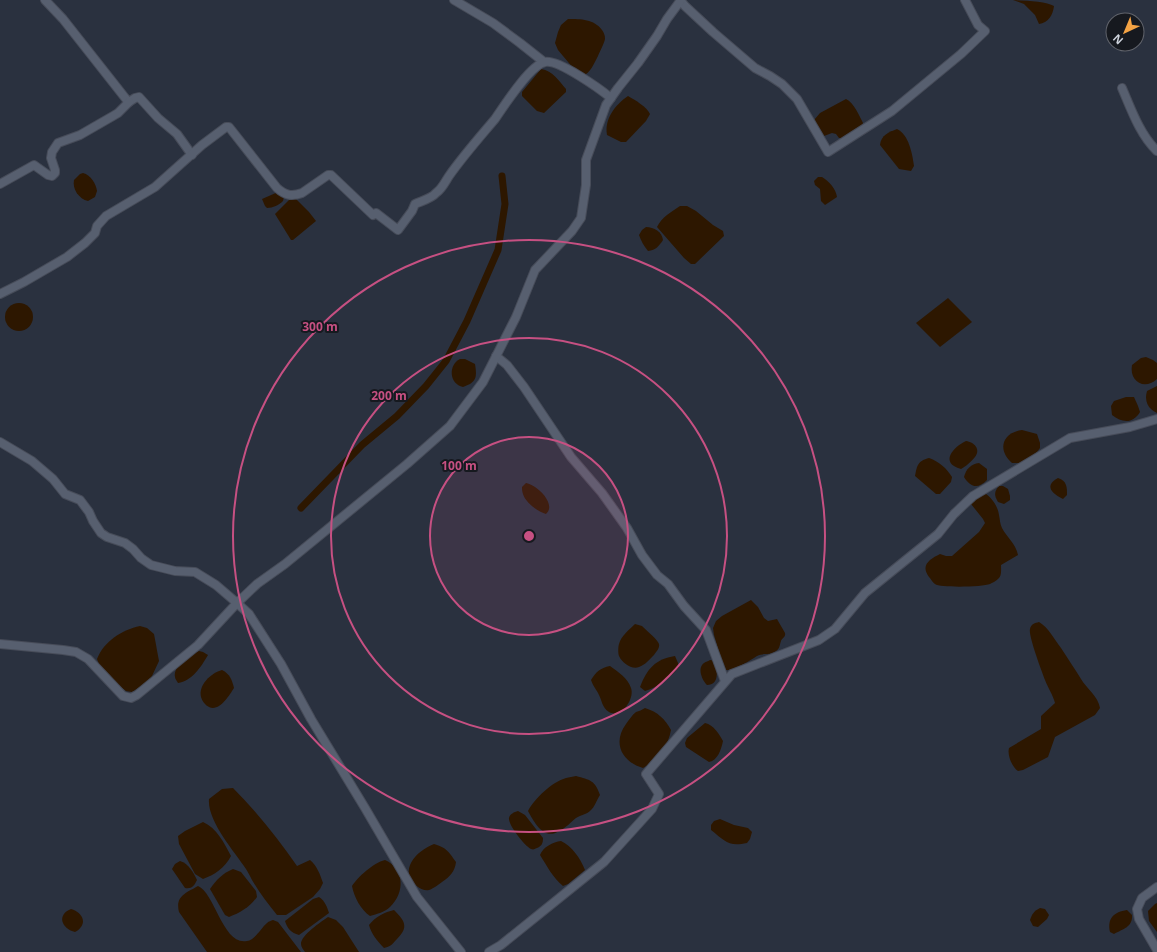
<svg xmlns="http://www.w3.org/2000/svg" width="1157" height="952" font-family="'Open Sans',sans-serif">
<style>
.water{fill:#2d1700}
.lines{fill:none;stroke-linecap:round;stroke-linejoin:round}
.canal{stroke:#2d1700;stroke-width:7}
.street-casing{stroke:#474c59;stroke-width:10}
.street{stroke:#575f6f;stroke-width:8}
.ring{fill:none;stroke:#c65082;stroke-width:2}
.centre{fill:#c65082;stroke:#16191f;stroke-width:2}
.ring-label{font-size:12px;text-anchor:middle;font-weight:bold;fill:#c65082;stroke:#16191f;stroke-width:4;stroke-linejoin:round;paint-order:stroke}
</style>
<rect width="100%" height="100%" fill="#2a313f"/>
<g class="water">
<path d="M 1001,0 C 1014,0 1045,0 1054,6 C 1053,15 1048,23 1039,24 L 1035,15 L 1024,4 L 1013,0 Z"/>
<path d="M 568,19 C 581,19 594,19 602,30 C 604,33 605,35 605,39 C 604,44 600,51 598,56 C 594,64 590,73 583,76 L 574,69 L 563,56 L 558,50 L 555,43 L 558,32 L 561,25 Z"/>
<path d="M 541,69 C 553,71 559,81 566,89 L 566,92 L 544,113 L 537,111 L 522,96 L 522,92 Z"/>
<path d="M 628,96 C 635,100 647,107 650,114 L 646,121 L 626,142 L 621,142 L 607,135 C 604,119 615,105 628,96 Z"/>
<path d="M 846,99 C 854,103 859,115 863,123 L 862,127 L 842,138 L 839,138 L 836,134 L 832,133 L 824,136 L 814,120 L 820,113 Z"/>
<path d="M 897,129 C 909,135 912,153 914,166 L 911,171 L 899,169 L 880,145 C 881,135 889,132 897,129 Z"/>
<path d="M 83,173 C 91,175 96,184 97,191 L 95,197 L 88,201 C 79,199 72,189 74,180 L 80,174 Z"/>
<path d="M 818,177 L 822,177 C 829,181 836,189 837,197 L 825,205 L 821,201 L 820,189 L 815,185 L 814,181 Z"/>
<path d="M 278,192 L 284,197 L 283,201 C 279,205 273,208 267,208 L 265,206 L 262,199 Z"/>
<path d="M 291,198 L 295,198 L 309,212 L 316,221 L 293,240 L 291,240 L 275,214 Z"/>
<path d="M 680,206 L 687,206 L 696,211 L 713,225 L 723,231 L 724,236 L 695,264 L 691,264 L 684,258 L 657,227 C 662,217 671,212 680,206 Z"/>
<path d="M 646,227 C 654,227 662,232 663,240 C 659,246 656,250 648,251 C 644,246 641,241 639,235 L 642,230 Z"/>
<path d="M 948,298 L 972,322 L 940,347 L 916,323 Z"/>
<circle cx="19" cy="317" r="14"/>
<path d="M 1146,357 L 1153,360 L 1157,363 L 1157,379 C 1144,391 1129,381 1132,365 L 1141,358 Z"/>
<path d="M 460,359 L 465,359 L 475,364 C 477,377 477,382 463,387 C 449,384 448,365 460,359 Z"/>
<path d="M 1157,386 L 1157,413 C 1148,409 1144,401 1147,391 Z"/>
<path d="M 1126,397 L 1134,397 L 1138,406 L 1140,412 C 1133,424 1122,423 1112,415 L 1111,406 L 1114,401 Z"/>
<path d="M 1022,430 L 1037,434 L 1040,443 L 1040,448 L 1037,452 L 1022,463 L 1012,463 C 997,450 1002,433 1022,430 Z"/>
<path d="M 966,441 C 974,442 981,449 975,457 C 972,461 965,467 961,469 C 939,463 953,447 966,441 Z"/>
<path d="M 929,458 C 940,462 946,468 952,477 L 951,482 L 940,494 L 936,494 L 915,476 C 917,465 918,461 929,458 Z"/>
<path d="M 979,463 L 987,469 L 987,480 C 978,489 971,488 964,477 C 966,469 971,464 979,463 Z"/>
<path d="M 1058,478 C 1067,481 1067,487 1067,495 L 1063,499 C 1053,494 1043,486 1058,478 Z"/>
<path d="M 526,483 C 530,484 532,485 535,487 C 543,492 555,506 546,514 C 538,512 525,502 523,494 C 522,491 522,489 522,487 Z"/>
<path d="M 999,486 L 1003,486 L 1008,489 L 1010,496 L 1010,500 L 1004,504 L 998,502 C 994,495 994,492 999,486 Z"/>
<path d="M 986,494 C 993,499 998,507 999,515 C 1000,520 1000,524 1002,528 C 1007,538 1015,542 1018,555 L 1001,565 C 1001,570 1002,576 998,579 C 996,581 992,583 990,584 C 983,587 940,588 935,584 C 933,583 931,579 929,577 C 920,565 930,559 940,554 L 946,556 L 952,556 L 979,532 L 985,523 L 983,519 L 971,504 L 981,495 Z"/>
<path d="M 751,600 L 758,607 L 764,618 L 768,621 L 777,619 C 779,623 783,629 785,633 C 786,637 782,638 781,641 C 779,647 780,650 772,653 C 767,655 762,653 757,656 C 751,660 733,671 726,670 L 722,662 L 714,635 L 713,628 L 716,621 L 722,616 Z"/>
<path d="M 1039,622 C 1049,628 1054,639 1061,648 C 1068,659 1075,669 1081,679 C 1087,689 1098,696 1100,708 L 1095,715 L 1055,737 L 1048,757 L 1023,770 L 1018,771 C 1012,767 1007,755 1009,748 L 1041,729 L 1041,716 L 1055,703 C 1053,695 1048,688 1045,680 C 1042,672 1028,635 1030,629 C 1031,624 1035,623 1039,622 Z"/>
<path d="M 635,624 L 642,626 C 646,630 658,640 659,644 C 660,648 656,652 654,655 C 650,659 645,665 639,667 C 632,670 622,663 619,656 C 618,654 618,647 619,644 C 621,636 629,630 635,624 Z"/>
<path d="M 140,626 L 147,628 L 154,634 L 159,661 L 152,676 L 146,683 L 132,692 L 126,691 L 113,681 L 99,664 L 97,659 C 104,641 122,630 140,626 Z"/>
<path d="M 199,651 L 203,652 L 208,655 C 201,667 192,681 178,683 C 177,681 175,679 175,677 C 173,666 190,654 199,651 Z"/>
<path d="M 675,656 L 678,663 L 679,667 C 670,678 659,687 645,691 L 640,687 C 647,669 655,659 675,656 Z"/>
<path d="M 710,660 L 715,661 C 717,670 720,685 707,685 C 702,680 697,668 704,663 C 705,662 709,661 710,660 Z"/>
<path d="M 610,666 C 618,672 628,678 631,688 C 635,699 621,719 609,712 C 602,708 602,700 598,693 C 596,689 593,686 591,680 C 596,672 600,668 610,666 Z"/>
<path d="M 222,670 C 230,674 232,680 234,688 C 229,696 219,712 209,707 C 205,705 202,701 201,697 C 198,685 211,673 222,670 Z"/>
<path d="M 645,708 C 658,712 665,719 671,730 C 668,747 657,760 643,768 C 622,762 612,743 626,724 C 629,720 632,715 636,712 C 639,711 642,710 645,708 Z"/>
<path d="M 705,723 C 714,725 719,734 723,741 C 721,750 718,760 709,762 L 686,747 L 685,743 L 687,738 Z"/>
<path d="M 576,776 C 590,780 595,780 600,795 C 597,799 595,807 590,811 C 587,814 581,815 576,818 C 571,822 566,828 559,831 C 544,841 534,822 528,811 C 535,798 552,782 566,778 C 569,777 573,777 576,776 Z"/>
<path d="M 233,788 C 257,812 278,839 297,866 L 310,860 C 317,866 320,874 323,883 L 320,889 L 313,897 L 286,915 L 277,915 C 268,904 259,892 252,880 C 250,876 248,872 246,869 C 234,851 207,821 209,799 L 222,789 Z"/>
<path d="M 518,811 L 525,815 L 543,838 C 543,843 542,846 537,848 C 534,849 534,850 531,849 C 525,846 508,825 509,818 C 510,814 514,812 518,811 Z"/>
<path d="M 720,819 L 734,825 L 748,828 L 752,832 L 750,839 L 747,843 C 728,847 725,841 711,830 L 711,825 L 714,821 Z"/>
<path d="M 203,822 C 217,828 224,843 231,856 C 225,868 214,875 203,879 L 195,874 L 179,844 L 178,836 L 185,831 Z"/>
<path d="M 561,841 C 572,846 580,858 585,870 L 568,884 L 563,886 C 553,878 547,866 540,855 C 543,847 553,842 561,841 Z"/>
<path d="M 434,844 C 447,848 448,851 456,862 C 455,871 450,877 442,882 C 439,884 433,889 429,890 C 425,891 421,889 418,887 C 397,871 416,851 434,844 Z"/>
<path d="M 385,860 C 405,869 405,893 390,907 C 385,912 377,914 370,916 C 361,910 354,897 352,886 C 358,877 373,863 385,860 Z"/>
<path d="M 180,861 C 189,864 193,872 197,880 C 194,886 192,889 185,888 L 172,869 L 175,864 Z"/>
<path d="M 233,869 L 241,872 L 256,891 L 257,897 C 250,907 240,913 229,917 L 225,915 L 210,889 C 216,880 223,873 233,869 Z"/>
<path d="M 198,886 C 215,893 223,946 247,941 C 255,940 261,928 267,923 C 269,921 271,921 273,920 L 278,922 L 301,952 L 207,952 L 179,912 C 175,896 186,893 198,886 Z"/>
<path d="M 319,897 C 325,901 327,907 329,913 L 299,935 C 291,933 287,928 285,921 L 313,899 Z"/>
<path d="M 1157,903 L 1157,932 L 1149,921 L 1148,911 L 1155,904 Z"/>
<path d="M 1040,908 L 1045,909 L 1049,915 L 1047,919 L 1038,927 L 1033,926 L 1030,920 C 1032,914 1034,911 1040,908 Z"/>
<path d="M 71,909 C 84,913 88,925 75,932 C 62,929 56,915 71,909 Z"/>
<path d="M 394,910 C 405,921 409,927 397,939 C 391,945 392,946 384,948 C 377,941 371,933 369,925 C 375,917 385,912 394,910 Z"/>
<path d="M 1127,910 L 1132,915 C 1133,927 1123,929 1114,934 L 1110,932 C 1107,918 1114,912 1127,910 Z"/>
<path d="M 328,917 L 336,920 L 343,927 L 359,952 L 305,952 C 303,949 301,947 301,944 C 301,935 321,922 328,917 Z"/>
</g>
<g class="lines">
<path class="canal" d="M 301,508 L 362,445 L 397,416 L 426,386 L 446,361 L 467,321 L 498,250 L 505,204 L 502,176"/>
<defs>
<g id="street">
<path d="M 45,0 L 63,19 L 126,99 L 129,102 L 135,98 L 139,97 L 158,118 L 177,134 L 192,155"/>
<path d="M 454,0 L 493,23 L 520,43 L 544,62"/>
<path d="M 680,0 L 685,6 L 713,32 L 755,68 L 770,76 L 782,84 L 797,99 L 828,152 L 892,111 L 961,54 L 985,31 L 978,25 L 965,0"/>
<path d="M 1122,88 C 1131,109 1140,135 1157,151"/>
<path d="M 0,184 L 34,165 L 48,175 L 52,176 L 55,173 L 55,170 L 51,158 L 52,152 L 58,143 L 80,135 L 113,116 L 118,113 L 129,102"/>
<path d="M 0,294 L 24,282 L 67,257 L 85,243 L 95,233 L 97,226 L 106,216 L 155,187 L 202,145 L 226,127 L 229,127 L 277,188 C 285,195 291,197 302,193 L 328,175 L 331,175 L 373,215 L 376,213 L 398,230 L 412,211 L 415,204 C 421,201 431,199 436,193 C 442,189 445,182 449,176 C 463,156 479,138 495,119 C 504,106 530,65 545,62 C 558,59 600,89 611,98"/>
<path d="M 496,356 L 507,365 L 524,387 L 571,457 L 602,493 L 627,528 L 642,555 L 657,575 L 668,584 L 684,606 L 706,630 L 725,681"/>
<path d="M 0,442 L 32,461 L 53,479 L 65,494 L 80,500 L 89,512 L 93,521 L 101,533 L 107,537 L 125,543 L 133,549 L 141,558 L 151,565 L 175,571 L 195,572 L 216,585 L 237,603 L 257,584 L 285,564 L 407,464 L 450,426 L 483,382 L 516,317 L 535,270 L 572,231 L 581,218 L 586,185 L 586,160 L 606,105 L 618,88 L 638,63 L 657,36 L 667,19 L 681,0"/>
<path d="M 0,644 L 63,650 L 76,652 L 88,659 L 123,696 L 131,698 L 137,695 L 198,645 L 237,603 L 249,614 L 281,664 L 311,719 L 365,808 L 417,897 L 461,952"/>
<path d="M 1157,887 L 1142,898 L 1137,909 L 1139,919 L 1157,950"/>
<path d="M 489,952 L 501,945 L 604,862 L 652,809 L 659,794 L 646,774 L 732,674 L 819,640 L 835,629 L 865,593 L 938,534 L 954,514 L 973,496 L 1070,438 L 1130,427 L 1157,419"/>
</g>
</defs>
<use href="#street" class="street-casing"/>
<use href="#street" class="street"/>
</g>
<circle cx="529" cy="536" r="99" fill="#c65082" fill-opacity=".12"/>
<g class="ring">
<circle cx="529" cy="536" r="99"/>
<circle cx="529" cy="536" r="198"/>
<circle cx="529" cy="536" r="296"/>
</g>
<circle cx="529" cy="536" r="6" class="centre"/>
<g class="ring-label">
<text x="320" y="331">300 m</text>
<text x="389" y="400">200 m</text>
<text x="459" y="470">100 m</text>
</g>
<g transform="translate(1125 32) rotate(224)"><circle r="19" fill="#16191f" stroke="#60636b"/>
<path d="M0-3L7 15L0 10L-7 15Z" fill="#f4a344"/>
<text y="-6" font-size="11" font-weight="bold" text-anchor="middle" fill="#ced3dc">N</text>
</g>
</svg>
